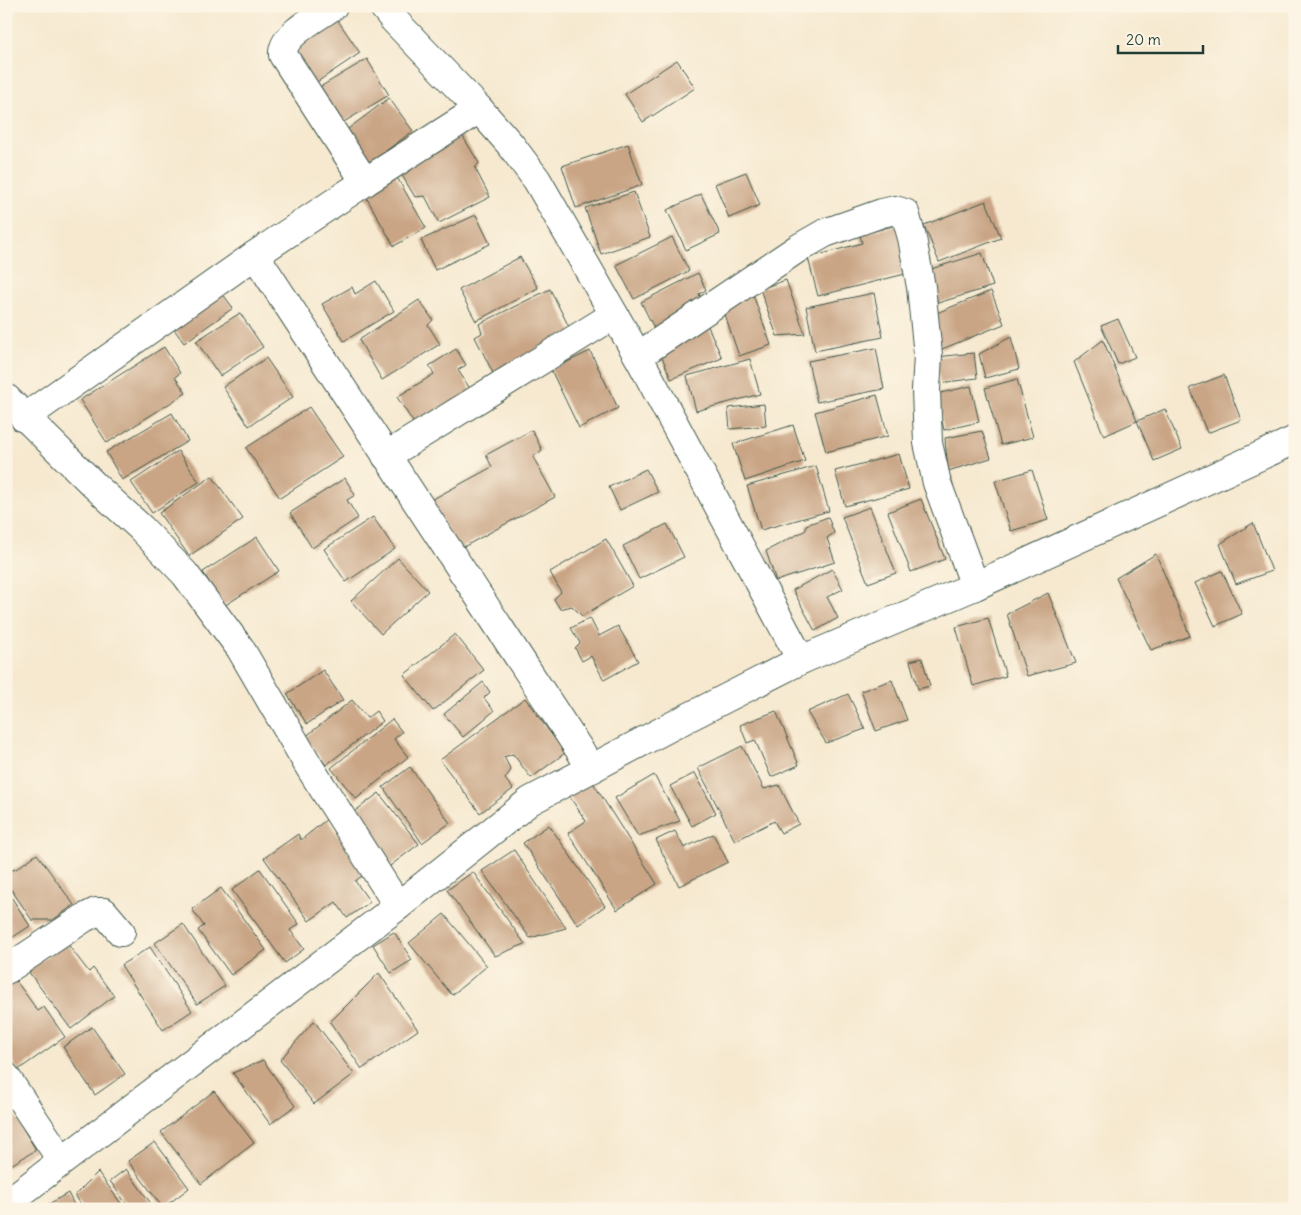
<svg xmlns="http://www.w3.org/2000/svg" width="1301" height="1215" font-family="Delius,sans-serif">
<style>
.building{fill:#c9a585}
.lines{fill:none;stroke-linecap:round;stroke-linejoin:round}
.street-casing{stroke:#3f574b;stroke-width:30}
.street{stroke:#fff;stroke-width:28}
</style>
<rect width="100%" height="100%" fill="#fcf5e5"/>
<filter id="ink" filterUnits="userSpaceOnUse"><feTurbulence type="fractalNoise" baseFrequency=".02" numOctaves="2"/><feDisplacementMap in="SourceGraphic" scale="10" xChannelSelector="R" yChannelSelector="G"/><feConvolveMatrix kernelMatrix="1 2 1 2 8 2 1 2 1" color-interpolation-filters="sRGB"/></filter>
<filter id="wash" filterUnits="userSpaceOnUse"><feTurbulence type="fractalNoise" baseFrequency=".0096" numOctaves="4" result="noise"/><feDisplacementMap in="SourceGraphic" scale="20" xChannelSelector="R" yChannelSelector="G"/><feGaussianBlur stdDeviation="1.12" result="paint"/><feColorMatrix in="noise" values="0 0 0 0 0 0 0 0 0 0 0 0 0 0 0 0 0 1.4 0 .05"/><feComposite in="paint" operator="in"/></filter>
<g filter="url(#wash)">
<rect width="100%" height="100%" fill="#f6e9d0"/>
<g id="blocks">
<g class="building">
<path d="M 337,19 L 360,53 L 314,84 L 290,51 Z"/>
<path d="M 367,59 L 389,95 L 337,126 L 315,90 Z"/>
<path d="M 677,60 L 695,88 L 643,122 L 625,94 Z"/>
<path d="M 389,98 L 413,131 L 368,164 L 344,132 Z"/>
<path d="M 462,135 L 479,163 L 475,168 L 490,197 L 439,223 L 425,196 L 415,197 L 400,172 Z"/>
<path d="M 628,144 L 642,185 L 576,208 L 562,166 Z"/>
<path d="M 394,172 L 426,228 L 394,246 L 362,190 Z"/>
<path d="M 746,172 L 760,205 L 729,218 L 715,184 Z"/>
<path d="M 634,192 L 650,237 L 601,254 L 585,208 Z"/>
<path d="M 701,194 L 720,234 L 686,250 L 667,210 Z"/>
<path d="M 986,201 L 1001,238 L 939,262 L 924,225 Z"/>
<path d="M 476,215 L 490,244 L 435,270 L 421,240 Z"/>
<path d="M 896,225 L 909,273 L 818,296 L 808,258 L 862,243 L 860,235 Z"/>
<path d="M 672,237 L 689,271 L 634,299 L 616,265 Z"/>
<path d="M 982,253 L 993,286 L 938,303 L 928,270 Z"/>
<path d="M 520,257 L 538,288 L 476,321 L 459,290 Z"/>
<path d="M 698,273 L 706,290 L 699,294 L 703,304 L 655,330 L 641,302 Z"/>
<path d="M 786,280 L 805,334 L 777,336 L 760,289 Z"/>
<path d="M 376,281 L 394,311 L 344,341 L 322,304 L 352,287 L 355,294 Z"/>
<path d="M 217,286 L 233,308 L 184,343 L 168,321 Z"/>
<path d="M 550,289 L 573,335 L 494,375 L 475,337 L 482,333 L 479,324 Z"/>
<path d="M 751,289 L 771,345 L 739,356 L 722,306 Z"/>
<path d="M 991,291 L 1004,324 L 942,349 L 929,316 Z"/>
<path d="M 874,293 L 883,337 L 815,351 L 806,307 Z"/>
<path d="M 419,300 L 433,320 L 428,325 L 440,344 L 382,380 L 359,340 Z"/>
<path d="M 240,313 L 263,347 L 220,376 L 196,341 Z"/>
<path d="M 1118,319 L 1135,357 L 1118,364 L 1101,326 Z"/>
<path d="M 707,324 L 722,358 L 671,379 L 657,345 Z"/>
<path d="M 1011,337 L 1019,369 L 985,378 L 979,354 Z"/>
<path d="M 1103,340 L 1137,421 L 1165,409 L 1182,449 L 1154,461 L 1137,421 L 1104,436 L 1074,362 Z"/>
<path d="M 164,347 L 180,373 L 175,377 L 186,393 L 107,443 L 80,400 Z"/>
<path d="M 876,348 L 884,389 L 817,402 L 808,361 Z"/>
<path d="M 456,349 L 466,365 L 458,370 L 474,395 L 418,430 L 397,397 L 434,374 L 429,366 Z"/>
<path d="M 590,351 L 618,408 L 579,428 L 551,370 Z"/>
<path d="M 974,353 L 977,378 L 940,383 L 936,357 Z"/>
<path d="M 266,358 L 293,397 L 249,426 L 223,387 Z"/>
<path d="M 750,359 L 760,394 L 696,411 L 687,376 Z"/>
<path d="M 1224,375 L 1241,420 L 1207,433 L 1190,388 Z"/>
<path d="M 1017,379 L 1033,437 L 1001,445 L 985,388 Z"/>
<path d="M 971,386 L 979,422 L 944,430 L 936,394 Z"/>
<path d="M 877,395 L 888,436 L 826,452 L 815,412 Z"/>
<path d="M 764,404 L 766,426 L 730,429 L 728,408 Z"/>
<path d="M 309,407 L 343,457 L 280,498 L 246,448 Z"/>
<path d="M 172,413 L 188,441 L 122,480 L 106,452 Z"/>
<path d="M 793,425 L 805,461 L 745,481 L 733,444 Z"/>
<path d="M 532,430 L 542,450 L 533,457 L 555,497 L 458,550 L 431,500 L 492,467 L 486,455 Z"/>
<path d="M 982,431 L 991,458 L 948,471 L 945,438 Z"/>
<path d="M 178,451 L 199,482 L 152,513 L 131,482 Z"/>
<path d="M 899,454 L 909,489 L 845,506 L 835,471 Z"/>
<path d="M 816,466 L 829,511 L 761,530 L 747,486 Z"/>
<path d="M 646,469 L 658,492 L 620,510 L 609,487 Z"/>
<path d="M 1032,470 L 1048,520 L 1011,531 L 995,481 Z"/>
<path d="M 212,476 L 243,519 L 189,556 L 159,513 Z"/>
<path d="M 345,478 L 355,495 L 347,500 L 358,518 L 312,548 L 290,513 Z"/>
<path d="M 921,499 L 945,559 L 911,572 L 888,512 Z"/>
<path d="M 870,507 L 896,573 L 868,583 L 842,517 Z"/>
<path d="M 373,517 L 395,549 L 346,582 L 324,549 Z"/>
<path d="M 828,517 L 834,533 L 827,538 L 835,562 L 776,581 L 766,551 L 806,530 L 806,525 Z"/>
<path d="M 1253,523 L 1272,571 L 1236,584 L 1220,544 Z"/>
<path d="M 667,524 L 684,557 L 639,579 L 623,546 Z"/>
<path d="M 257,537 L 279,571 L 224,606 L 203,572 Z"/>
<path d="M 606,539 L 633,586 L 582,616 L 572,606 L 560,609 L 554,599 L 561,592 L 550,572 Z"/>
<path d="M 1156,554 L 1190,636 L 1151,650 L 1116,578 Z"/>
<path d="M 398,558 L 428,591 L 381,634 L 351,601 Z"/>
<path d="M 832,569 L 843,589 L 827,597 L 838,618 L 815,631 L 793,590 Z"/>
<path d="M 1222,571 L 1242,614 L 1215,626 L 1195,583 Z"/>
<path d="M 1048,593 L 1076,663 L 1027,676 L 1007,614 Z"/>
<path d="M 590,618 L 599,636 L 618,626 L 638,661 L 604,680 L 591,656 L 582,661 L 575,648 L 580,643 L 571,628 Z"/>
<path d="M 988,618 L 1006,676 L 973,686 L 956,627 Z"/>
<path d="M 455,634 L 484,670 L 433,711 L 404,675 Z"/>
<path d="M 922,658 L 930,686 L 918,689 L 910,661 Z"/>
<path d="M 323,670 L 343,700 L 307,724 L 287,694 Z"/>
<path d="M 892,680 L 907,720 L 876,731 L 861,691 Z"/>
<path d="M 483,682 L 490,692 L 484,698 L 494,711 L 463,737 L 444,714 Z"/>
<path d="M 848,694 L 865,729 L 826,743 L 807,712 Z"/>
<path d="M 525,698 L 565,753 L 531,778 L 513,754 L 504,757 L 511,770 L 505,779 L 513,789 L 480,813 L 440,760 Z"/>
<path d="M 352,700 L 367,718 L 376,711 L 383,721 L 326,765 L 305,737 Z"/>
<path d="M 776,711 L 799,765 L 771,777 L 755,740 L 747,743 L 740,725 Z"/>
<path d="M 392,719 L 402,732 L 394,739 L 408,757 L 356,799 L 331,768 Z"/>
<path d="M 742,746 L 764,789 L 779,785 L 799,824 L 781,833 L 774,821 L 735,841 L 698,768 Z"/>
<path d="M 410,767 L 450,823 L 422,843 L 383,787 Z"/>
<path d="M 695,773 L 716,813 L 692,826 L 670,786 Z"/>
<path d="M 654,775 L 680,821 L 638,836 L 615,798 Z"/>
<path d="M 590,778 L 657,884 L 617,910 L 568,833 L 586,821 L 567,793 Z"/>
<path d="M 379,793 L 419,844 L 386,869 L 346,818 Z"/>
<path d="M 327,819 L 365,874 L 355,881 L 370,902 L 347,918 L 336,902 L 309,921 L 264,858 L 298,834 L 301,840 Z"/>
<path d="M 549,825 L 605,906 L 578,925 L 523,843 Z"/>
<path d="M 675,831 L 684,848 L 713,834 L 728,862 L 679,886 L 656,840 Z"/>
<path d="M 514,850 L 566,928 L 530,938 L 482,871 Z"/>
<path d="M 37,854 L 74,905 L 53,920 L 32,920 L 6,882 L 6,872 L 16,869 Z"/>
<path d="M 260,869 L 299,924 L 290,930 L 304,949 L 285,963 L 232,890 Z"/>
<path d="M 473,872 L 525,944 L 495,956 L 447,890 Z"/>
<path d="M 221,888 L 266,950 L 231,975 L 198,930 L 204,926 L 192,909 Z"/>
<path d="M 6,889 L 30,926 L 10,939 L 6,933 Z"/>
<path d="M 444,914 L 487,966 L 452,995 L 409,943 Z"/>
<path d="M 183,924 L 225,986 L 197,1004 L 155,943 Z"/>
<path d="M 394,932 L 412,960 L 391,973 L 373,945 Z"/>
<path d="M 66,942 L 89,972 L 93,968 L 114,996 L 71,1029 L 28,971 Z"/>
<path d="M 150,947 L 192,1011 L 163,1030 L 121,965 Z"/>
<path d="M 379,973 L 418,1030 L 362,1069 L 330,1022 Z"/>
<path d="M 11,974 L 38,1011 L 44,1007 L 65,1037 L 18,1070 L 6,1052 L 6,977 Z"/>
<path d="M 314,1021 L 354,1074 L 314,1104 L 280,1060 Z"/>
<path d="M 92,1027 L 125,1074 L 95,1095 L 63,1047 Z"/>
<path d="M 263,1060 L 295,1106 L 270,1124 L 233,1073 Z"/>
<path d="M 214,1091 L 254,1143 L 201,1184 L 161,1132 Z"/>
<path d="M 6,1100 L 36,1150 L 6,1168 Z"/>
<path d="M 155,1142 L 189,1188 L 163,1208 L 128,1161 Z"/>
<path d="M 126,1169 L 155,1209 L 130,1209 L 110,1181 Z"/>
<path d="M 98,1172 L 125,1209 L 84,1209 L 75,1195 Z"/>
<path d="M 68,1193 L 76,1209 L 40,1209 Z"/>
</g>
</g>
</g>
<g filter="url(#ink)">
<use href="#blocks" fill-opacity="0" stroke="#3f574b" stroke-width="1"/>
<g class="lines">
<defs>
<g id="street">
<path d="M 383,6 L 394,20 L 479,109 L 510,144 L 537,180 L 638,356 L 801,660"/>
<path d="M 365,182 L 479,109"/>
<path d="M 255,255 L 365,182 L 283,55 C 281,35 318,17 333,6"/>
<path d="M 638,356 L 797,249 L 825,233 L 882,213 L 895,210 L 905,213 L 912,238 L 921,287 L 928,355 L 926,390 L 928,443 L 937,483 L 975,586"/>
<path d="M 6,398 L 95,486 L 141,528 L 185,574 L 240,648 L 310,768 L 398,906"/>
<path d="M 24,418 L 255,255 L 592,769"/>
<path d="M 386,456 L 614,315"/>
<path d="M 6,970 L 84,918 L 96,912 L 104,912 L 121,932"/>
<path d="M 6,1077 L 62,1161"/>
<path d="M 6,1204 L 398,906 L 530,801 L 687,718 L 801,660 L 975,586 L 1295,440"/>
</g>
</defs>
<use href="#street" class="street-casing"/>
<use href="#street" class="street"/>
</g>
</g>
<rect width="1301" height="1215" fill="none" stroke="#fcf5e5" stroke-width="25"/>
<path d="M1118 45v8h85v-8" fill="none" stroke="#1f3d34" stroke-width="2.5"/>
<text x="1126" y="45" font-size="15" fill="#1f3d34" stroke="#fcf5e5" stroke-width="4" paint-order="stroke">20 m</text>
</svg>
